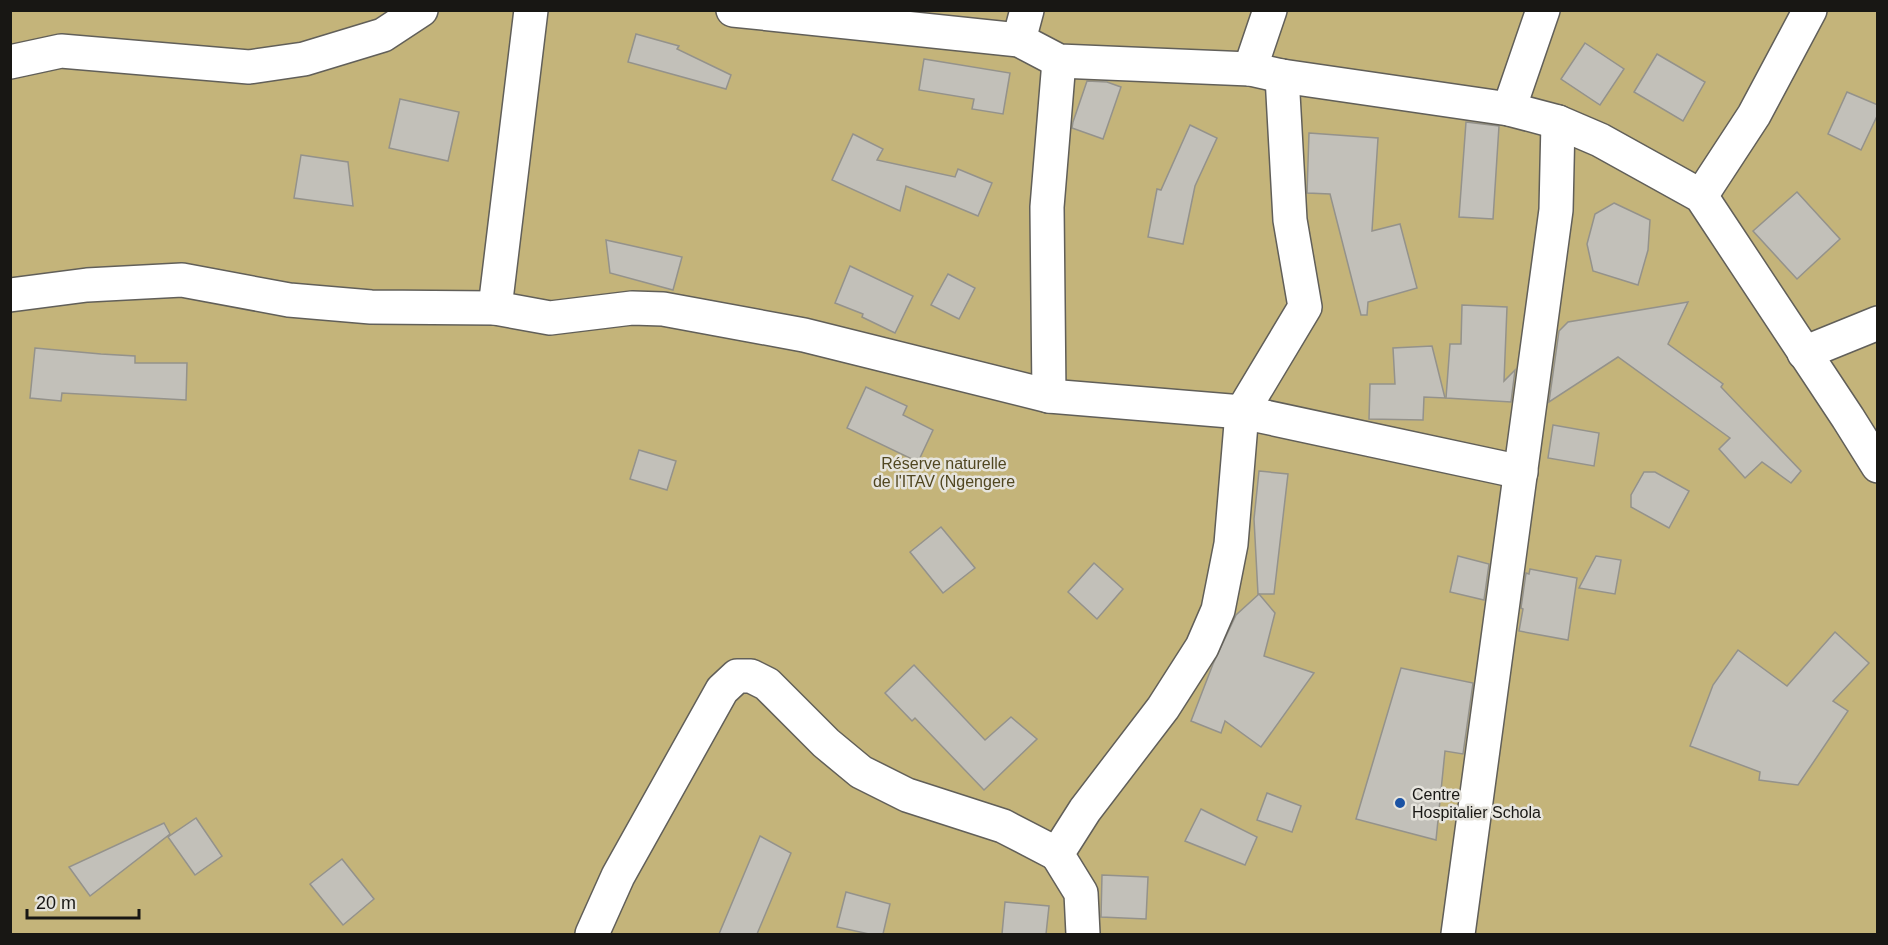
<svg xmlns="http://www.w3.org/2000/svg" width="1888" height="945" font-family="Arial,sans-serif">
<style>
.green{fill:#c4b47a}
.building{fill:#c2c0b9;stroke:#94928b;stroke-width:1.5}
.lines{fill:none;stroke-linecap:round;stroke-linejoin:round}
.minor-casing{stroke:#615f59;stroke-width:36}
.minor{stroke:#fff;stroke-width:33}
.poi-dot{fill:#1b53a4;stroke:#e6e4dd;stroke-width:2}
.labels{text-anchor:middle;dominant-baseline:central;stroke-width:5;stroke-linejoin:round;paint-order:stroke}
.park-label{font-size:16px;fill:#514721;stroke:#e6e4dd}
.poi-label{font-size:16px;fill:#181714;stroke:#e6e4dd;text-anchor:start}
</style>
<rect width="100%" height="100%" fill="#e6e4dd"/>
<rect class="green" x="11" y="11" width="1866" height="923"/>
<g class="building">
<path d="M 636,34 L 679,46 L 677,49 L 731,75 L 726,89 L 628,62 Z"/>
<path d="M 1585,43 L 1624,69 L 1600,105 L 1561,79 Z"/>
<path d="M 1657,54 L 1705,82 L 1683,121 L 1634,92 Z"/>
<path d="M 924,59 L 1010,73 L 1003,114 L 972,109 L 974,99 L 919,90 Z"/>
<path d="M 1087,81 L 1107,82 L 1121,87 L 1103,139 L 1072,128 L 1073,122 Z"/>
<path d="M 1847,92 L 1878,105 L 1878,114 L 1861,150 L 1828,134 Z"/>
<path d="M 400,99 L 459,112 L 448,161 L 389,148 Z"/>
<path d="M 1466,122 L 1499,126 L 1493,219 L 1459,217 Z"/>
<path d="M 1190,125 L 1217,138 L 1195,186 L 1183,244 L 1148,237 L 1157,189 L 1161,190 Z"/>
<path d="M 1309,133 L 1378,138 L 1372,231 L 1400,224 L 1417,288 L 1368,302 L 1367,315 L 1361,315 L 1330,194 L 1307,193 Z"/>
<path d="M 853,134 L 883,149 L 877,160 L 955,177 L 958,169 L 992,183 L 978,216 L 906,186 L 900,211 L 832,180 Z"/>
<path d="M 301,155 L 348,162 L 353,206 L 294,198 Z"/>
<path d="M 1797,192 L 1840,239 L 1797,279 L 1753,231 Z"/>
<path d="M 1614,203 L 1650,220 L 1648,250 L 1638,285 L 1593,271 L 1587,244 L 1595,214 Z"/>
<path d="M 606,240 L 682,257 L 673,290 L 610,273 Z"/>
<path d="M 850,266 L 913,296 L 895,333 L 862,317 L 863,314 L 835,303 Z"/>
<path d="M 948,274 L 975,288 L 959,319 L 931,305 Z"/>
<path d="M 1688,302 L 1668,344 L 1723,384 L 1721,387 L 1801,471 L 1791,483 L 1762,462 L 1745,478 L 1719,449 L 1730,438 L 1618,357 L 1549,402 L 1559,331 L 1568,322 Z"/>
<path d="M 1462,305 L 1507,307 L 1504,381 L 1515,370 L 1511,402 L 1446,398 L 1450,344 L 1461,344 Z"/>
<path d="M 1432,346 L 1445,398 L 1424,397 L 1423,420 L 1369,419 L 1370,384 L 1395,384 L 1393,348 Z"/>
<path d="M 35,348 L 101,354 L 135,356 L 135,363 L 187,363 L 186,400 L 62,393 L 61,401 L 30,398 Z"/>
<path d="M 866,387 L 907,406 L 903,415 L 933,430 L 918,462 L 847,428 Z"/>
<path d="M 1553,425 L 1599,433 L 1594,466 L 1548,458 Z"/>
<path d="M 639,450 L 676,461 L 667,490 L 630,479 Z"/>
<path d="M 1259,471 L 1288,474 L 1274,594 L 1258,594 L 1254,519 Z"/>
<path d="M 1644,472 L 1655,472 L 1689,491 L 1669,528 L 1631,507 L 1631,495 Z"/>
<path d="M 941,527 L 975,568 L 943,593 L 910,552 Z"/>
<path d="M 1458,556 L 1489,564 L 1484,600 L 1450,592 Z"/>
<path d="M 1596,556 L 1621,560 L 1615,594 L 1579,588 Z"/>
<path d="M 1094,563 L 1123,589 L 1097,619 L 1068,592 Z"/>
<path d="M 1530,569 L 1577,578 L 1568,640 L 1519,631 L 1523,609 L 1521,608 L 1526,573 L 1529,574 Z"/>
<path d="M 1259,594 L 1275,613 L 1264,656 L 1314,673 L 1261,747 L 1225,721 L 1221,733 L 1191,721 L 1213,664 L 1236,615 Z"/>
<path d="M 1835,632 L 1869,663 L 1833,701 L 1848,711 L 1798,785 L 1759,780 L 1760,772 L 1690,746 L 1713,685 L 1738,650 L 1787,686 Z"/>
<path d="M 914,665 L 985,740 L 1011,717 L 1037,739 L 984,790 L 915,718 L 912,721 L 885,693 Z"/>
<path d="M 1401,668 L 1473,683 L 1463,754 L 1445,751 L 1436,840 L 1356,819 Z"/>
<path d="M 1267,793 L 1301,806 L 1292,832 L 1257,820 Z"/>
<path d="M 1201,809 L 1257,837 L 1245,865 L 1185,841 Z"/>
<path d="M 196,818 L 222,856 L 195,875 L 168,837 Z"/>
<path d="M 164,823 L 170,834 L 90,896 L 69,867 Z"/>
<path d="M 760,836 L 791,853 L 757,934 L 719,934 Z"/>
<path d="M 342,859 L 374,899 L 343,925 L 310,884 Z"/>
<path d="M 1102,875 L 1148,877 L 1146,919 L 1101,917 Z"/>
<path d="M 846,892 L 890,904 L 883,934 L 869,934 L 837,927 Z"/>
<path d="M 1005,902 L 1049,906 L 1046,934 L 1002,934 Z"/>
</g>
<g class="lines">
<defs>
<g id="minor">
<path d="M 733,10 L 1019,40 L 1059,61 L 1250,69 L 1282,76 L 1509,109 L 1558,122 L 1600,140 L 1701,196 L 1848,418 L 1878,466"/>
<path d="M 1019,40 L 1027,10"/>
<path d="M 10,62 L 61,51 L 249,67 L 304,59 L 383,35 L 421,10"/>
<path d="M 1250,69 L 1270,10"/>
<path d="M 1509,109 L 1543,10"/>
<path d="M 1701,196 L 1754,115 L 1810,10"/>
<path d="M 10,295 L 87,285 L 182,280 L 289,300 L 371,307 L 495,308 L 550,318 L 632,308 L 663,309 L 804,335 L 1049,396 L 1242,412 L 1521,472"/>
<path d="M 495,308 L 531,10"/>
<path d="M 1804,353 L 1878,323"/>
<path d="M 1049,396 L 1047,207 L 1059,61"/>
<path d="M 592,934 L 618,876 L 722,690 L 737,676 L 751,676 L 767,684 L 826,743 L 861,772 L 907,795 L 1003,826 L 1057,854"/>
<path d="M 1083,934 L 1081,893 L 1057,854 L 1085,810 L 1163,708 L 1202,647 L 1218,610 L 1231,544 L 1242,412 L 1305,307 L 1290,220 L 1282,76"/>
<path d="M 1458,934 L 1556,210 L 1558,122"/>
</g>
</defs>
<use href="#minor" class="minor-casing"/>
<use href="#minor" class="minor"/>
</g>
<circle class="poi-dot" cx="1400" cy="803" r="6"/>
<g class="labels">
<g class="park-label">
<text x="944" y="463">Réserve naturelle<tspan x="944" dy="18">de l'ITAV (Ngengere</tspan></text>
</g>
<g class="poi-label">
<text x="1412" y="794">Centre<tspan x="1412" dy="18">Hospitalier Schola</tspan></text>
</g>
</g>
<rect width="1888" height="945" fill="none" stroke="#181714" stroke-width="24"/>
<path d="M27 909v9h112v-9" fill="none" stroke="#181714" stroke-width="3"/>
<text x="36" y="909" font-size="18" fill="#181714" stroke="#e6e4dd" stroke-width="4.5" paint-order="stroke">20 m</text>
</svg>
